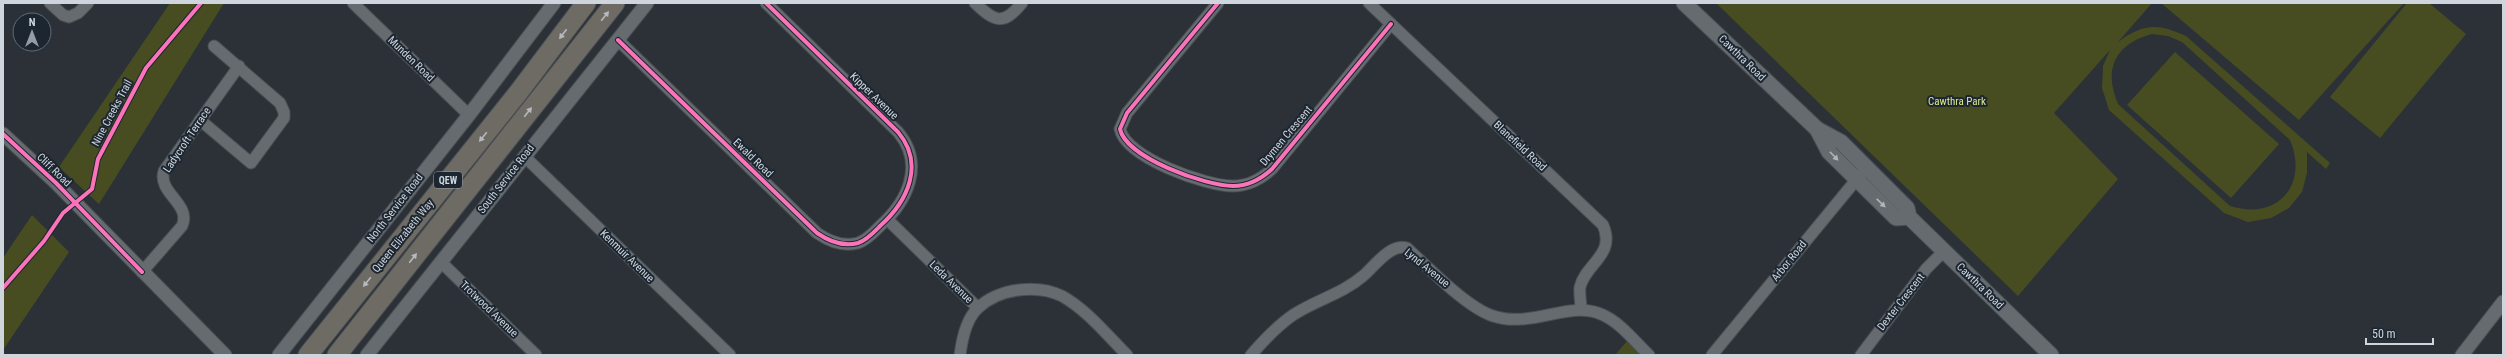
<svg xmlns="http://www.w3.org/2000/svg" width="2506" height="358" font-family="'Roboto Condensed',sans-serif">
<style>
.green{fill:#474d21;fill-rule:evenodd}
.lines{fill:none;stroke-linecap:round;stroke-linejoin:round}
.minor-casing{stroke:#494e53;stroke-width:13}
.tertiary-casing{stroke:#494e53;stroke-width:15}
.secondary-casing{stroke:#494e53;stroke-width:17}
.motorway-casing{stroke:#494e53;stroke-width:21}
.minor{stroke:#666b70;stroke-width:11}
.tertiary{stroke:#666b70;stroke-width:13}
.secondary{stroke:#666b70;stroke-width:15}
.motorway{stroke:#6e6b65;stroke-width:19}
.cycleway-casing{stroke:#1c2631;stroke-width:6}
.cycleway{stroke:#fb73b8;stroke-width:4}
.oneway{fill:#b6babf}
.oneway2{fill:#afb5bc}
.labels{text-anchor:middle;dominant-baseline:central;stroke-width:4;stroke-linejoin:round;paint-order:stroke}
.shield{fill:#1c2631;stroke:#99a0a9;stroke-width:1}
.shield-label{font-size:10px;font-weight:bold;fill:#ced5dd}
.street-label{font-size:11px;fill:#ced5dd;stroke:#1c2631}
.park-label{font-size:11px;fill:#dce891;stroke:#1c2631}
</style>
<rect width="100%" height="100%" fill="#2b3137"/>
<g class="green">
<path d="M 170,3 L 224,3 L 99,204 L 59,167 Z"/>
<path d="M 1716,3 L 2152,3 L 2118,42 C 2143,23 2158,23 2186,36 L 2330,163 L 2326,169 L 2307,152 L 2307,173 L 2302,192 L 2289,208 L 2271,218 L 2248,222 L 2224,213 L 2109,110 L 2102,88 L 2103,66 L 2110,50 L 2054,113 L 2118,179 L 2018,296 ZM 2152,34 L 2168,36 L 2182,42 L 2290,140 C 2309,185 2277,221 2230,206 L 2118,104 C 2103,69 2115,44 2152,34 Z"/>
<path d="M 2161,3 L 2404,3 L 2299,120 Z"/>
<path d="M 2407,3 L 2429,3 L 2466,34 L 2380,138 L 2330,97 Z"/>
<path d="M 2175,52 L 2279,144 L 2231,198 L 2127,105 Z"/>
<path d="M 32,215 L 69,252 L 3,350 L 3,258 Z"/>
<path d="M 1628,340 L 1642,355 L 1615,355 Z"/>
</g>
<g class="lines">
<defs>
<g id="minor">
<path d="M 50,3 L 63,15 L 69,17 L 78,13 L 88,3"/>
<path d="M 353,3 L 469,115"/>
<path d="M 975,3 C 995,22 1003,26 1022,3"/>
<path d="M 1218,3 L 1127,113 L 1120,129 C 1126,158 1206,186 1233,186 C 1248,186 1261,179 1272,169 L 1391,24"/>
<path d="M 1369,3 L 1603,225 C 1616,255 1586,263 1580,287 C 1579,293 1581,302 1581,309"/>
<path d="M 618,40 L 817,233 C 830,242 843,247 858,243 C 867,240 874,232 880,226 C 908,201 925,164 898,132 L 766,3"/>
<path d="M 200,120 L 251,163 L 284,118 L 284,112 L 280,103 L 214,46"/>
<path d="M 524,156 L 730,355"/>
<path d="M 888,220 L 978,308"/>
<path d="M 441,262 L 536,355"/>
<path d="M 142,272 L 182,226 C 192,204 157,193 164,171 L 239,66"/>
<path d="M 960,355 C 962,339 966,319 978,308 C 999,288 1037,284 1062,296 C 1087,310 1107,335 1127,355"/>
<path d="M 1251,355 C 1264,340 1277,326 1293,315 C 1316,300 1342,294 1363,276 C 1374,267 1390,243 1407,248 C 1429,268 1466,307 1493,316 C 1532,329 1571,299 1603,315 C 1621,323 1635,342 1649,355"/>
<path d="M 1712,355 L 1861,174"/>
<path d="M 1861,355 L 1926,269 L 1944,251"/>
</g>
<g id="tertiary">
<path d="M 3,134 L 56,183 L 225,355"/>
<path d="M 279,355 L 469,115 L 554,3"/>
<path d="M 367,355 L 647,3"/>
<path d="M 2462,355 L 2503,302"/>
</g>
<g id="secondary">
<path d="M 1684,3 L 1817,129 L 1841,142 L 1907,208 L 1909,217 L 2051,355"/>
<path d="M 1817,129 L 1829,152 L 1896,218 L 1909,217"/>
</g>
<g id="motorway">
<path d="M 308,355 L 518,93 L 586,3"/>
<path d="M 337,355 L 615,3"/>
</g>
</defs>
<use href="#minor" class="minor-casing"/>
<use href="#tertiary" class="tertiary-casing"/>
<use href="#secondary" class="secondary-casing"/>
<use href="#motorway" class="motorway-casing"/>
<use href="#minor" class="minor"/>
<use href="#tertiary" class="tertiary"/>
<use href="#secondary" class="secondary"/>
<use href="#motorway" class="motorway"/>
<defs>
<g id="cycleway">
<path d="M 1218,3 L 1127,113 L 1120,129 C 1126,158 1206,186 1233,186 C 1248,186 1261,179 1272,169 L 1391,24"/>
<path d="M 618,40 L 817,233 C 830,242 843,247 858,243 C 867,240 874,232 880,226 C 908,201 925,164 898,132 L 766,3"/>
<path d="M 3,134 L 56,183 L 142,272"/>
<path d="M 3,288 L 44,241 L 63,213 L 92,189 L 98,159 L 146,68 L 201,3"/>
</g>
</defs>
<use href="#cycleway" class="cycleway-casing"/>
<use href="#cycleway" class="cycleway"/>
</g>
<defs><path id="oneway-solid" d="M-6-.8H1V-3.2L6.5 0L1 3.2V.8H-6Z"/></defs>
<g class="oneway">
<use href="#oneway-solid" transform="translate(605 16) rotate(-51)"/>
<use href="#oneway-solid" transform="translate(563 34) rotate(127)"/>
<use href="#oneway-solid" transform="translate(528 112) rotate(-52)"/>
<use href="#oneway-solid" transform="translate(483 137) rotate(129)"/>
<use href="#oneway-solid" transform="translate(413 258) rotate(-52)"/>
<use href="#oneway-solid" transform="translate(367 282) rotate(129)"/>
</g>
<g class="oneway2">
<use href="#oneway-solid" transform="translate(1834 156) rotate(46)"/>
<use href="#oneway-solid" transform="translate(1881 203) rotate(44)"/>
</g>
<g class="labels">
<rect class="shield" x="434" y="172" width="28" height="16" rx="3"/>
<g class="shield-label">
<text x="448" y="180">QEW</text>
</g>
<g class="street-label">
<text transform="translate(1742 58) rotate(44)">Cawthra Road</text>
<text transform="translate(411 59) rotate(44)">Munden Road</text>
<text transform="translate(874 96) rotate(44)">Kipper Avenue</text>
<text transform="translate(112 113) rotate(-62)">Nine Creeks Trail</text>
<text transform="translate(1286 136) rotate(-50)">Drymen Crescent</text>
<text transform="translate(187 140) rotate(-56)">Ladycroft Terrace</text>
<text transform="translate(1520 146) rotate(43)">Blanefield Road</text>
<text transform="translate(753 158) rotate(44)">Ewald Road</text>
<text transform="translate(54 170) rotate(44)">Cliff Road</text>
<text transform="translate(506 179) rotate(-52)">South Service Road</text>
<text transform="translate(395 208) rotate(-52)">North Service Road</text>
<text transform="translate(403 236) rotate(-51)">Queen Elizabeth Way</text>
<text transform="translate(627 256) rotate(44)">Kenmuir Avenue</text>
<text transform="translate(1789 261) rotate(-51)">Arbor Road</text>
<text transform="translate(1427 268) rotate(39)">Lynd Avenue</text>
<text transform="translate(951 282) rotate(44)">Leda Avenue</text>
<text transform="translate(1980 286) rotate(44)">Cawthra Road</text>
<text transform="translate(1901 302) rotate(-52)">Dexter Crescent</text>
<text transform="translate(489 309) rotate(44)">Trotwood Avenue</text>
</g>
<g class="park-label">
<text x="1957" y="101">Cawthra Park</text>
</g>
</g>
<rect width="2506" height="358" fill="none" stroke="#ced5dd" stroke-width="8"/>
<g transform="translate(32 32)"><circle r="19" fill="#1c2631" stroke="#636c76"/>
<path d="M0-3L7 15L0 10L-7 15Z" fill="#959ca3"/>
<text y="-6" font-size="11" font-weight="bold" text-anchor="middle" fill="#ced5dd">N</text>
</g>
<path d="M2366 338v6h67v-6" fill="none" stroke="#ced5dd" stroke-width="2"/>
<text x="2372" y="338" font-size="12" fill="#ced5dd" stroke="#1c2631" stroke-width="3" paint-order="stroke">50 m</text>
</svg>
